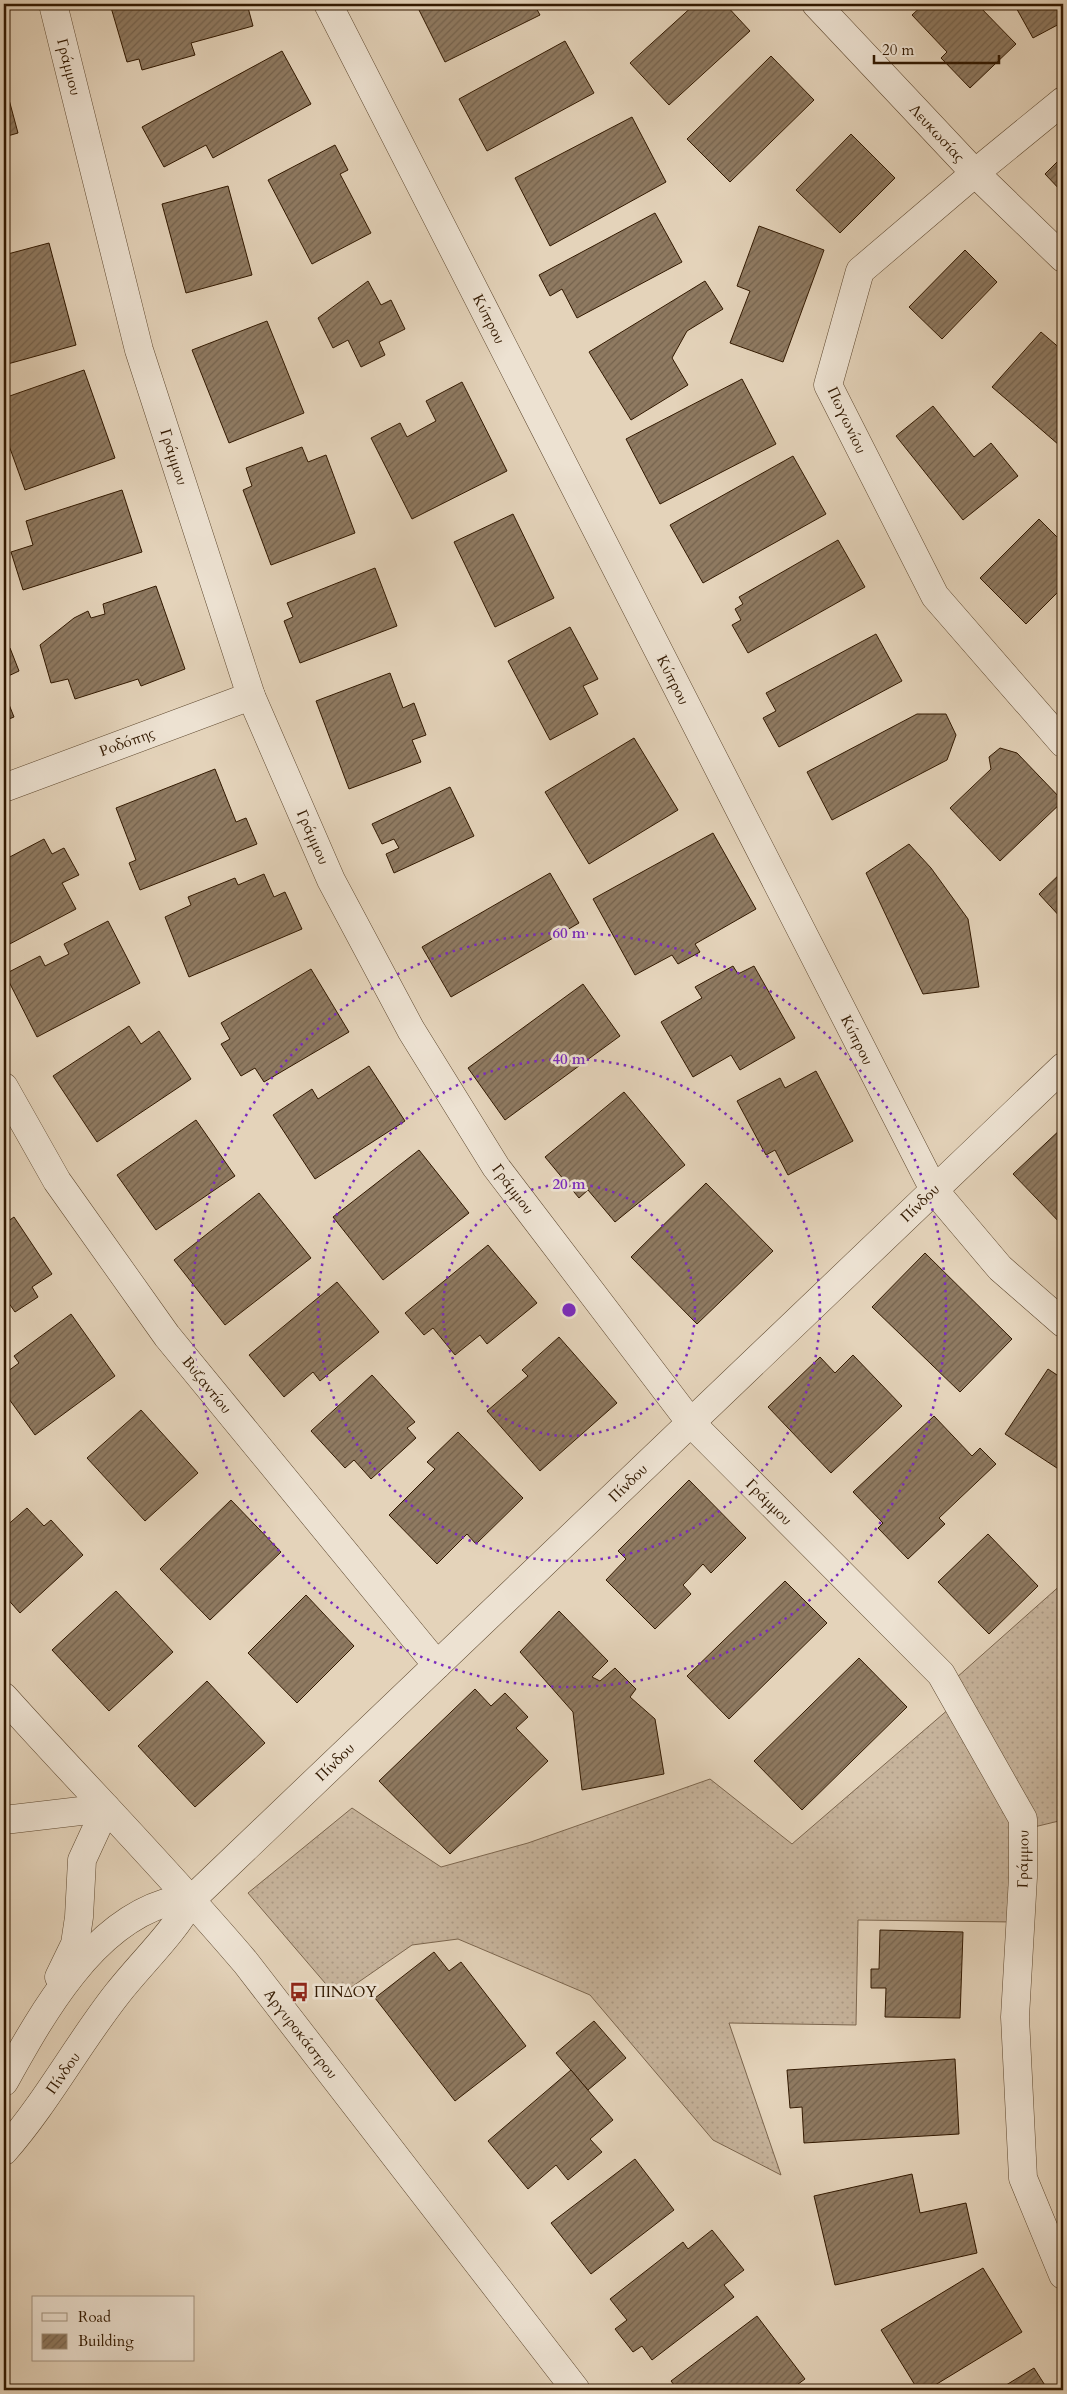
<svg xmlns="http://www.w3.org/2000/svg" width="1067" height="2394" font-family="Cardo,serif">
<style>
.grass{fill:url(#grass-dots);stroke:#7c664e}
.building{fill:url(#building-hatch);stroke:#321901}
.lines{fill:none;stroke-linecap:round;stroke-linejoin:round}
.minor-casing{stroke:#5e482f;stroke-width:29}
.minor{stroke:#ede2d2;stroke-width:28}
.ring{fill:none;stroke:#7b2cbf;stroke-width:2.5;stroke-dasharray:2.5 5}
.labels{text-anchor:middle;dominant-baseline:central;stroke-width:5;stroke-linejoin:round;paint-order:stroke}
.street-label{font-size:15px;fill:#321901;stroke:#ede2d2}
.poi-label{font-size:15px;fill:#321901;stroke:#ede2d2;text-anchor:start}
.centre{fill:#7b2cbf;stroke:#ede2d2;stroke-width:2.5}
.ring-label{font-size:15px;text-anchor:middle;font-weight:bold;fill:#7b2cbf;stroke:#ede2d2;stroke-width:5;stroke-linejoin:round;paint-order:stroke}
</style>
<defs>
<pattern id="grass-dots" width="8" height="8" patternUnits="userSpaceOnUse" patternTransform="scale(1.25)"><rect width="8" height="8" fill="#c6b39b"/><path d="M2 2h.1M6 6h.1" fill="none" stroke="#ab9984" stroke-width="1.8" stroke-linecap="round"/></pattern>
<pattern id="building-hatch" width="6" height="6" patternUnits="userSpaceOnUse" patternTransform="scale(1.25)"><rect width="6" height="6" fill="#8f7a61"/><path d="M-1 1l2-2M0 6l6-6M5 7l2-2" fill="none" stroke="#75634e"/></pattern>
</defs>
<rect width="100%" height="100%" fill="#e4d3ba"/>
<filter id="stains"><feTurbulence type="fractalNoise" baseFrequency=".004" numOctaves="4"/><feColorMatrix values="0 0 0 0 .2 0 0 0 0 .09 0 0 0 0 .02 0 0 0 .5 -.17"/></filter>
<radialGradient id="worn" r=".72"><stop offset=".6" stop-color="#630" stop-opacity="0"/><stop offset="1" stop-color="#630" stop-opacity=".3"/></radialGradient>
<g class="grass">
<path d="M 1063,1583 L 1063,1820 L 1034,1827 L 956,1678 Z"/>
<path d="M 950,1708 L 1014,1823 L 1013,1922 L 858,1920 L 856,2025 L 729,2023 L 781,2175 L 713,2140 L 590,1995 L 458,1939 L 412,1945 L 337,1997 L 248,1893 L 352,1808 L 441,1867 L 528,1843 L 710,1779 L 792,1844 Z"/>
</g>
<g class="building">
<path d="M 110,4 L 247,4 L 253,26 L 191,43 L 195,55 L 142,70 L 139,59 L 127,62 Z"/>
<path d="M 416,4 L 534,4 L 540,15 L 445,62 Z"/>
<path d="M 695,4 L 725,4 L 750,31 L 669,105 L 630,63 Z"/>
<path d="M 924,4 L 977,4 L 1016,44 L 970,88 L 941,58 L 947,52 L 912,15 Z"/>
<path d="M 1014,4 L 1063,4 L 1063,22 L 1033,38 Z"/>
<path d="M 565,41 L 594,93 L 487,151 L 459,99 Z"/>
<path d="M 282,51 L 311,104 L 213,158 L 206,145 L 164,167 L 142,127 Z"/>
<path d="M 771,56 L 814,100 L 730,182 L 687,139 Z"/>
<path d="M 4,81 L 18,133 L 4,137 Z"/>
<path d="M 632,117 L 666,182 L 550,246 L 515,178 Z"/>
<path d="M 851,134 L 895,178 L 840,233 L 796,190 Z"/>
<path d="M 335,145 L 348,170 L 340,174 L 371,233 L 312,264 L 268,180 Z"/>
<path d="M 1063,156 L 1063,193 L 1045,174 Z"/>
<path d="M 228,186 L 252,275 L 186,293 L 162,204 Z"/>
<path d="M 655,213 L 682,262 L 577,318 L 562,289 L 550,296 L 539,275 Z"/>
<path d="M 759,226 L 824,250 L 783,362 L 730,343 L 750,291 L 737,286 Z"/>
<path d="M 49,243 L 76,345 L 4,365 L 4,255 Z"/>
<path d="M 965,250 L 997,282 L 942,339 L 909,307 Z"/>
<path d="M 368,281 L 381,305 L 391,300 L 405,329 L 379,342 L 385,355 L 361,367 L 348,340 L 333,348 L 318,318 Z"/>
<path d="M 705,281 L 723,309 L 687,331 L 672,358 L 688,385 L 631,420 L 589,352 Z"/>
<path d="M 267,321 L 304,413 L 229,443 L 192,350 Z"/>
<path d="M 1041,332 L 1063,351 L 1063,440 L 1059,445 L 992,387 Z"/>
<path d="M 84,370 L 115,458 L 25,490 L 7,440 L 4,442 L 4,398 Z"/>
<path d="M 742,379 L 776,444 L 660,504 L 626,439 Z"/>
<path d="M 462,382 L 507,471 L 412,519 L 371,438 L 400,423 L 407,437 L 436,421 L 426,401 Z"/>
<path d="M 933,406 L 974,457 L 991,443 L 1018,476 L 963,520 L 896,436 Z"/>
<path d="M 302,447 L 308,462 L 326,455 L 355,533 L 271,565 L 243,490 L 252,486 L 246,468 Z"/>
<path d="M 793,456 L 826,514 L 703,583 L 670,525 Z"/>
<path d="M 122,490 L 142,552 L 23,590 L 11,552 L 33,545 L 26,521 Z"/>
<path d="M 513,514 L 554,598 L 495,627 L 454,542 Z"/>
<path d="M 1039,519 L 1063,543 L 1063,587 L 1026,624 L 980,578 Z"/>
<path d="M 838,540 L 865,587 L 748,653 L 732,625 L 741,620 L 735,609 L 743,604 L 739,597 Z"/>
<path d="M 375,568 L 397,626 L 300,663 L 284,621 L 293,617 L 287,603 Z"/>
<path d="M 156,586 L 185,669 L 141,686 L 138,679 L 75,699 L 68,679 L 51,683 L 40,645 L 74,618 L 88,611 L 91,618 L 105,614 L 103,604 Z"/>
<path d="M 570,627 L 598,679 L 583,686 L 598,714 L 550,740 L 508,661 Z"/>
<path d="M 876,634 L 902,681 L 779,747 L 763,718 L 776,711 L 766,693 Z"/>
<path d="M 10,648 L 19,671 L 4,678 L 4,651 Z"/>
<path d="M 390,673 L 403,708 L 414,703 L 426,735 L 412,740 L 421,762 L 349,789 L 316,701 Z"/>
<path d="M 4,692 L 14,717 L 4,721 Z"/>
<path d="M 917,714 L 946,714 L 956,735 L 947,760 L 832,820 L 807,772 Z"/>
<path d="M 634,738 L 678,810 L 589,864 L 545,792 Z"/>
<path d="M 1000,748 L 1017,753 L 1063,801 L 1000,861 L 950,808 L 991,769 L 989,757 Z"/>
<path d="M 215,769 L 236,822 L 246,818 L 257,844 L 140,890 L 129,863 L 136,860 L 116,808 Z"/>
<path d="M 450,787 L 474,836 L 394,873 L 386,854 L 399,848 L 394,839 L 382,844 L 372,824 Z"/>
<path d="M 713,833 L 756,909 L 695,944 L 700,952 L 678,964 L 672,955 L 635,975 L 593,899 Z"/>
<path d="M 44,839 L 52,854 L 64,848 L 79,875 L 62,883 L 76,909 L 4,947 L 4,860 Z"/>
<path d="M 909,844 L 931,868 L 968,919 L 979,987 L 923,994 L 866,873 Z"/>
<path d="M 1063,871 L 1063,920 L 1039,894 Z"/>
<path d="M 550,873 L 579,923 L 451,997 L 422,947 Z"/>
<path d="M 264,874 L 274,897 L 285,892 L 302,929 L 189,977 L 165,917 L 191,905 L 188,897 L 235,878 L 238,885 Z"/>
<path d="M 108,921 L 140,983 L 37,1037 L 5,974 L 40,956 L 45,966 L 69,954 L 64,944 Z"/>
<path d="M 733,966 L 738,974 L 754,966 L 795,1038 L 740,1070 L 731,1055 L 693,1077 L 661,1022 L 702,998 L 695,987 Z"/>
<path d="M 311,969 L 349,1032 L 264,1082 L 255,1068 L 241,1076 L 221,1044 L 230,1039 L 221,1023 Z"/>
<path d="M 583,984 L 620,1036 L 505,1120 L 468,1068 Z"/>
<path d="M 129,1026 L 141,1044 L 159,1031 L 191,1079 L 97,1142 L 53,1076 Z"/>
<path d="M 369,1066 L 405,1121 L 315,1179 L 273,1115 L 312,1089 L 318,1099 Z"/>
<path d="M 816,1071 L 853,1141 L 788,1175 L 775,1150 L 766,1155 L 737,1101 L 780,1078 L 785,1088 Z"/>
<path d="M 624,1092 L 685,1165 L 615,1222 L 588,1190 L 579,1198 L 545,1157 Z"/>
<path d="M 196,1120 L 235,1176 L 156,1230 L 117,1175 Z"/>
<path d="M 1063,1127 L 1063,1226 L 1013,1174 Z"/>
<path d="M 419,1150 L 469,1213 L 383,1280 L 333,1217 Z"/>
<path d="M 706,1183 L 773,1251 L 697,1324 L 631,1257 Z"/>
<path d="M 259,1193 L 311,1258 L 225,1325 L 174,1260 Z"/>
<path d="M 14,1217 L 52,1274 L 32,1287 L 38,1297 L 15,1312 L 8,1302 L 4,1304 L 4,1224 Z"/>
<path d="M 488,1245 L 537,1303 L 487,1344 L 480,1335 L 455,1355 L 433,1328 L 424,1335 L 405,1313 Z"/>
<path d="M 925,1253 L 1012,1339 L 960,1392 L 872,1307 Z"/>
<path d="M 337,1282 L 379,1332 L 320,1381 L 313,1372 L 284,1397 L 249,1355 Z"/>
<path d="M 71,1314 L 115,1376 L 35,1435 L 4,1392 L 4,1374 L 19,1363 L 14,1356 Z"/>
<path d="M 559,1337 L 617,1403 L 540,1471 L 487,1411 L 528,1376 L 522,1370 Z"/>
<path d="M 853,1355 L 902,1406 L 831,1473 L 768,1407 L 820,1357 L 835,1373 Z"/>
<path d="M 1048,1369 L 1063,1379 L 1063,1472 L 1005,1434 Z"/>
<path d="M 372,1375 L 415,1422 L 407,1428 L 416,1438 L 371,1479 L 354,1460 L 345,1468 L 311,1431 Z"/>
<path d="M 141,1410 L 198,1473 L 145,1521 L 87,1458 Z"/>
<path d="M 934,1416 L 972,1456 L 980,1448 L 996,1464 L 939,1518 L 945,1524 L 908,1559 L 878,1528 L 883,1523 L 853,1492 Z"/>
<path d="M 458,1432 L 523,1498 L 476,1544 L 467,1534 L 437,1564 L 389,1515 L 435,1469 L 427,1462 Z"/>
<path d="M 689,1480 L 746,1538 L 711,1573 L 703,1564 L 683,1585 L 691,1594 L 655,1629 L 606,1580 L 626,1559 L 618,1551 Z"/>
<path d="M 231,1500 L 281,1552 L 210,1620 L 160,1569 Z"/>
<path d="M 27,1508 L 44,1526 L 51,1520 L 83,1555 L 20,1613 L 4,1595 L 4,1528 Z"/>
<path d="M 988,1534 L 1038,1586 L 989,1634 L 938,1582 Z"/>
<path d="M 785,1581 L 827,1623 L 729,1719 L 687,1676 Z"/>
<path d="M 116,1591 L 173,1652 L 109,1711 L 52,1650 Z"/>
<path d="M 306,1595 L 354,1646 L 297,1703 L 248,1653 Z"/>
<path d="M 559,1611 L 608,1661 L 592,1677 L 600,1681 L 615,1668 L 636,1689 L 630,1697 L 655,1719 L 664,1774 L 582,1790 L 573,1712 L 520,1652 Z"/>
<path d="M 859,1658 L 907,1707 L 802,1810 L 754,1761 Z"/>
<path d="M 207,1681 L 265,1743 L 195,1807 L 138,1746 Z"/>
<path d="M 475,1689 L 491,1706 L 505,1693 L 528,1717 L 516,1728 L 548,1761 L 450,1854 L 379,1781 Z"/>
<path d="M 880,1930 L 963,1932 L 960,2018 L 885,2017 L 886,1988 L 871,1988 L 871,1969 L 879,1969 Z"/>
<path d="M 434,1952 L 449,1971 L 461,1962 L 526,2046 L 455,2101 L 375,1998 Z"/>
<path d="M 594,2021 L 626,2058 L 588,2090 L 556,2053 Z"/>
<path d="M 955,2059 L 959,2134 L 804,2143 L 802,2107 L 790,2108 L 787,2070 Z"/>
<path d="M 571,2070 L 613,2120 L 590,2139 L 602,2152 L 568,2180 L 556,2165 L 528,2189 L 488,2141 Z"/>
<path d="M 635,2159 L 674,2210 L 591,2274 L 551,2223 Z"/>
<path d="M 912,2174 L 920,2213 L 966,2203 L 977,2253 L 835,2285 L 814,2196 Z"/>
<path d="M 712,2230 L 744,2270 L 724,2285 L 734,2297 L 652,2360 L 642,2346 L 633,2352 L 615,2329 L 627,2320 L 610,2299 L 683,2242 L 688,2249 Z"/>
<path d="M 983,2268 L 1022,2332 L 927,2390 L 918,2390 L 881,2330 Z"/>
<path d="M 757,2316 L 805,2379 L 790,2390 L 678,2390 L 671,2381 Z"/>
<path d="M 1034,2368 L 1048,2390 L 998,2390 Z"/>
</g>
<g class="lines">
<defs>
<g id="minor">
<path d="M 53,4 L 139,350 L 251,696 L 331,880 L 411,1030 L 496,1167 L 691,1423 L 941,1674 L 1023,1819 L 1023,1877 L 1015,2017 L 1023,2178 L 1063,2275"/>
<path d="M 328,4 L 934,1190 L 1000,1268 L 1063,1323"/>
<path d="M 816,4 L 975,173 L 1063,258"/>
<path d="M 1063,101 L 975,173 L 860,271 L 828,385 L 935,596 L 1063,743"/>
<path d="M 4,788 L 251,696"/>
<path d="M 4,1087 L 57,1181 L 167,1336 L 437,1665"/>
<path d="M 4,1697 C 84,1786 169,1872 246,1963 L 576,2390"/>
<path d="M 4,1820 L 106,1808"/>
<path d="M 59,1977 L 75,1944 L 79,1917 L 82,1860 L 106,1808"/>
<path d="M 4,2082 C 41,2016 89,1927 165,1903 C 174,1900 184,1900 192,1899"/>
<path d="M 4,2151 C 47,2102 77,2045 117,1994 C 142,1962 173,1934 192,1899 L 1063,1067"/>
</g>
</defs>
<use href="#minor" class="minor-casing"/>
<use href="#minor" class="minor"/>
</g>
<g class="ring">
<circle cx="569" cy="1310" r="126"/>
<circle cx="569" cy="1310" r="251"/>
<circle cx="569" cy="1310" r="377"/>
</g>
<defs>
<symbol id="bus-bare" viewBox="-9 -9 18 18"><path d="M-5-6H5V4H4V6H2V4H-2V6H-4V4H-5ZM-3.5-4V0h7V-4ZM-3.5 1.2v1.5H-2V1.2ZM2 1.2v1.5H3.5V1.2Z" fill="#8f2418" stroke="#ede2d2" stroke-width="2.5" paint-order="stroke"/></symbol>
</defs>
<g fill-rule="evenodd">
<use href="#bus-bare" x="285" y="1978" width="28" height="28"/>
</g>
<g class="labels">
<g class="street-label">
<text transform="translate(69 67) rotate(76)">Γράμμου</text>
<text transform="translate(937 133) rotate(47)">Λευκωσίας</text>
<text transform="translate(489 319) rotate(63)">Κύπρου</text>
<text transform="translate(847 420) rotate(65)">Πωγωνίου</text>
<text transform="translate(174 457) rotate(72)">Γράμμου</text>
<text transform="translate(673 680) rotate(63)">Κύπρου</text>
<text transform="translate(127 742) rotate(-20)">Ροδόπης</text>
<text transform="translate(313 837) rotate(66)">Γράμμου</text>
<text transform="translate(857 1040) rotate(63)">Κύπρου</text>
<text transform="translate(513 1189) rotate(53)">Γράμμου</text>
<text transform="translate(920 1203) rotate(-44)">Πίνδου</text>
<text transform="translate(207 1385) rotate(51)">Βυζαντίου</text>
<text transform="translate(628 1483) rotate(-44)">Πίνδου</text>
<text transform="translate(769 1502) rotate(45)">Γράμμου</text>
<text transform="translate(335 1762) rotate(-44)">Πίνδου</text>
<text transform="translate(1023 1859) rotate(-89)">Γράμμου</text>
<text transform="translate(301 2034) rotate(52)">Αργυροκάστρου</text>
<text transform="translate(63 2073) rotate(-55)">Πίνδου</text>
</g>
<g class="poi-label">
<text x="314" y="1992">ΠΙΝΔΟΥ</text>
</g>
</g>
<circle cx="569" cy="1310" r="8" class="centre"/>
<g class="ring-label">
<text x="569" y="938">60 m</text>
<text x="569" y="1064">40 m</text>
<text x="569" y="1189">20 m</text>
</g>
<rect width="1067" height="2394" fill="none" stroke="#e4d3ba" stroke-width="20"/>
<rect x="5" y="5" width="1057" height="2384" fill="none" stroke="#321901" stroke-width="2.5"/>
<rect x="10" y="10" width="1047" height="2374" fill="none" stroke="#321901"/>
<rect x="32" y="2296" width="162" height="65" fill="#ede2d2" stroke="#a2927e"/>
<rect x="42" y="2313" width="25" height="8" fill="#ede2d2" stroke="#a2927e"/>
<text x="78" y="2322" font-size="15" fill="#321901">Road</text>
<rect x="42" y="2334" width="25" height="15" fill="url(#building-hatch)" stroke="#a2927e"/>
<text x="78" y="2346" font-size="15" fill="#321901">Building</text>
<path d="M874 55v8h125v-8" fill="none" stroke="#321901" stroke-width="2.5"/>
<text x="882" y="55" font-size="15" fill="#321901" stroke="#ede2d2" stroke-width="4" paint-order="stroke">20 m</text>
<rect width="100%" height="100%" filter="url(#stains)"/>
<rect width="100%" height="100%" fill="url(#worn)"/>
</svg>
